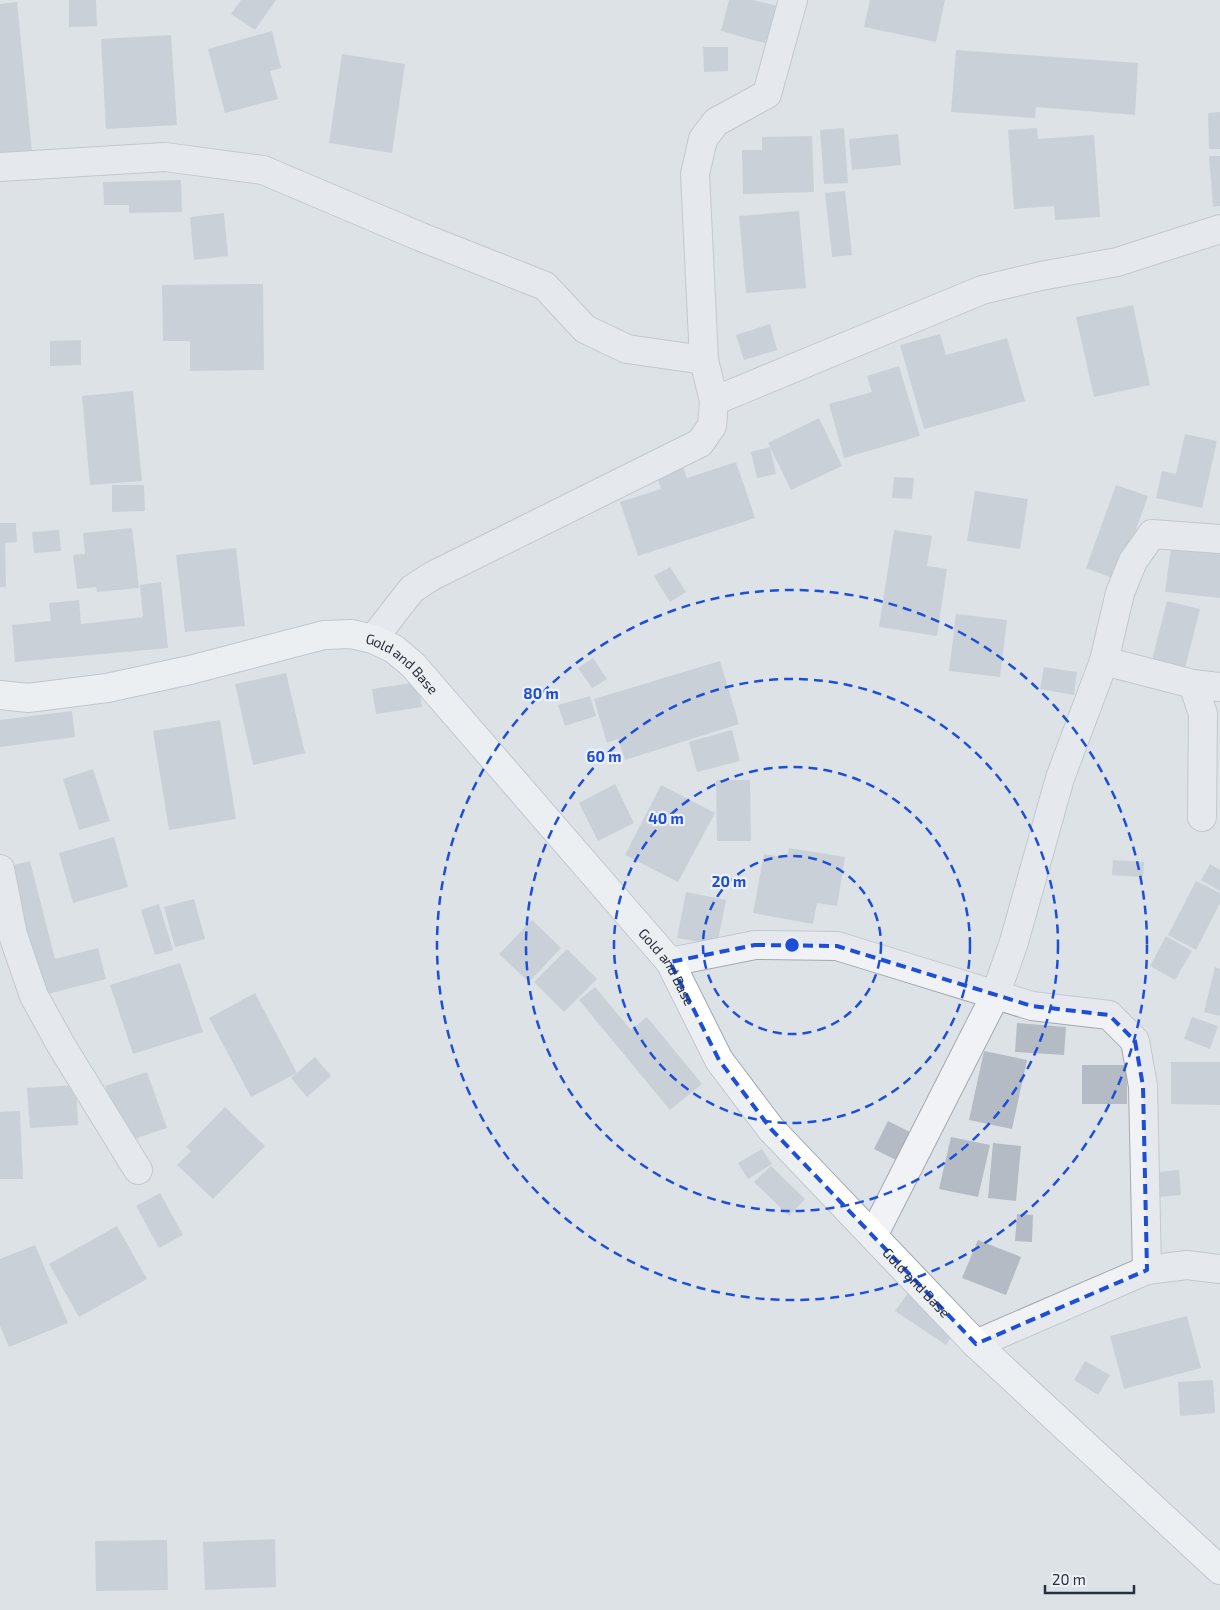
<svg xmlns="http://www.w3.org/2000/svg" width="1220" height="1610" font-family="'Exo 2',sans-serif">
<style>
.building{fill:#b4bbc4}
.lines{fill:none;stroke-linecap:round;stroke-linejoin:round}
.minor-casing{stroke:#a3a9b1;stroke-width:30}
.primary-casing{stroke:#9ca7b3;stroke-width:30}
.minor{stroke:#f0f2f6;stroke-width:28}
.primary{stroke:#fff;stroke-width:28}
.marked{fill:none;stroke:#1d4ed8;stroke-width:4;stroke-dasharray:10 6;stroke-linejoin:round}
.ring{fill:none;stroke:#1d4ed8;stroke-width:2.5;stroke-dasharray:9 6}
.labels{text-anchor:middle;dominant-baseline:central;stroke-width:4.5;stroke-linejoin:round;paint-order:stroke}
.street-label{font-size:14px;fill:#27303e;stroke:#edf0f5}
.centre{fill:#1d4ed8;stroke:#edf0f5;stroke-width:2.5}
.ring-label{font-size:15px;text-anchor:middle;font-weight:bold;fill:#1d4ed8;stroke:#edf0f5;stroke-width:4.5;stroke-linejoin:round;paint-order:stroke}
</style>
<rect width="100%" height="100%" fill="#dde2e7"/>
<g class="building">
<path d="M 69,0 L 96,0 L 97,26 L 69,27 Z"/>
<path d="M 241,0 L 276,0 L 255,30 L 231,14 Z"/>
<path d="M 729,0 L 753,0 L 778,6 L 768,44 L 721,31 Z"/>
<path d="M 870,0 L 945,0 L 936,42 L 864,27 Z"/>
<path d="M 17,2 L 32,152 L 0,155 L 0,4 Z"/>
<path d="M 272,31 L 281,68 L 270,71 L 278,99 L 225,113 L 208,49 Z"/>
<path d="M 171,35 L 177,125 L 106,129 L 101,39 Z"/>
<path d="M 703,47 L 728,47 L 728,71 L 704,72 Z"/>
<path d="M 956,50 L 1138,63 L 1135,115 L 1036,107 L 1035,118 L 951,112 Z"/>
<path d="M 342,54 L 405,64 L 392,153 L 329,143 Z"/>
<path d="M 1220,112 L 1220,149 L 1209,149 L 1208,113 Z"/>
<path d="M 844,128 L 848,183 L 824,184 L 820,130 Z"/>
<path d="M 1037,128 L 1038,139 L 1094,135 L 1100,217 L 1055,220 L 1054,206 L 1014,209 L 1008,130 Z"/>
<path d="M 898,134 L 901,165 L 852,170 L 849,139 Z"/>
<path d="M 812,136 L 814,192 L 743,194 L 742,150 L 762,150 L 762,137 Z"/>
<path d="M 1209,156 L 1220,156 L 1220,206 L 1213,207 Z"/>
<path d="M 181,180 L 182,212 L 129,213 L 129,205 L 104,205 L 103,182 Z"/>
<path d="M 845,191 L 852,255 L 832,257 L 825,193 Z"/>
<path d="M 799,211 L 806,288 L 746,293 L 739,216 Z"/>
<path d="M 224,213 L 228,256 L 194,260 L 190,217 Z"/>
<path d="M 263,284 L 264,370 L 190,371 L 190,341 L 163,341 L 162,285 Z"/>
<path d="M 1133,305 L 1150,385 L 1094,397 L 1076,317 Z"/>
<path d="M 770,324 L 777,350 L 744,360 L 736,335 Z"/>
<path d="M 940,334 L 946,355 L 1007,338 L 1025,401 L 924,429 L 900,345 Z"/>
<path d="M 81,340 L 81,365 L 50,366 L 50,341 Z"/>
<path d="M 899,366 L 920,436 L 844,458 L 829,404 L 872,392 L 867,376 Z"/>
<path d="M 133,391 L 142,481 L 90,485 L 82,396 Z"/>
<path d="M 819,418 L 842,466 L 791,490 L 768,443 Z"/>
<path d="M 1185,434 L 1217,441 L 1202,508 L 1156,498 L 1162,471 L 1176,474 Z"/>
<path d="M 770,447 L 776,474 L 757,478 L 751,452 Z"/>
<path d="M 736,462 L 755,518 L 638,556 L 620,502 L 661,489 L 656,474 L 682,465 L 687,478 Z"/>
<path d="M 894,477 L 914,478 L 912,499 L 892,498 Z"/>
<path d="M 112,485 L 144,485 L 145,511 L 112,512 Z"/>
<path d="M 1116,485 L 1148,496 L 1118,580 L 1086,568 Z"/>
<path d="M 975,491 L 1028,499 L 1020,549 L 967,541 Z"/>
<path d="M 0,523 L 16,523 L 17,542 L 5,543 L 6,587 L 0,587 Z"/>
<path d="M 132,528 L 139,588 L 97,592 L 96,587 L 77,589 L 73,555 L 85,554 L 83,533 Z"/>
<path d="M 59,530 L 61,551 L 34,553 L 32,532 Z"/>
<path d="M 894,530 L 932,536 L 927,566 L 947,569 L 937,636 L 879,627 Z"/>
<path d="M 1172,540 L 1220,545 L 1220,598 L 1165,592 Z"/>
<path d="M 236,548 L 245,626 L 185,632 L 176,555 Z"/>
<path d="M 670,567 L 686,592 L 670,602 L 654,576 Z"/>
<path d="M 161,582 L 168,648 L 15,662 L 12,625 L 51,621 L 49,603 L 79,600 L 81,624 L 143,617 L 140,585 Z"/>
<path d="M 1167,601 L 1200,609 L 1185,668 L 1152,660 Z"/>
<path d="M 956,614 L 1007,620 L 1000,677 L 949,671 Z"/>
<path d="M 593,658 L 607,679 L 592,688 L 578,668 Z"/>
<path d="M 720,661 L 739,724 L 625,760 L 618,739 L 607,743 L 594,699 Z"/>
<path d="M 1044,667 L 1077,672 L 1074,695 L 1040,689 Z"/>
<path d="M 286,673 L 305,753 L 253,765 L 235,684 Z"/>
<path d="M 418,682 L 422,707 L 376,714 L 372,689 Z"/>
<path d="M 590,696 L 596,716 L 565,726 L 558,705 Z"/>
<path d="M 72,711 L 75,737 L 0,747 L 0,720 Z"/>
<path d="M 220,720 L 236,819 L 169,830 L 153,731 Z"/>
<path d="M 732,730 L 740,761 L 697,772 L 689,742 Z"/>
<path d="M 93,769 L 110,821 L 79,830 L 63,779 Z"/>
<path d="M 716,780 L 750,780 L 751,841 L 717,841 Z"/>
<path d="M 615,784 L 634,823 L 598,841 L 579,803 Z"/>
<path d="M 661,785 L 715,813 L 678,882 L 625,855 Z"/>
<path d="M 114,837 L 128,887 L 73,903 L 59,853 Z"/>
<path d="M 789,848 L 845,857 L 837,906 L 817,903 L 813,924 L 753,913 L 764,854 L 787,858 Z"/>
<path d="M 1113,860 L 1144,862 L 1143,877 L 1112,875 Z"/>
<path d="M 30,861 L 55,959 L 98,948 L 106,979 L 44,995 L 10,866 Z"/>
<path d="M 1210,864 L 1220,870 L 1220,891 L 1201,880 Z"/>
<path d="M 1196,881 L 1220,893 L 1220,903 L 1196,950 L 1168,935 Z"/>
<path d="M 686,892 L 726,900 L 717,945 L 677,938 Z"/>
<path d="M 194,899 L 205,939 L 175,947 L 164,907 Z"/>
<path d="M 159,904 L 173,950 L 155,955 L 141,910 Z"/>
<path d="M 532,920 L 561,948 L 529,982 L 499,954 Z"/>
<path d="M 1166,936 L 1192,951 L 1175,980 L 1150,966 Z"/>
<path d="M 567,949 L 597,979 L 564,1012 L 534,982 Z"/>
<path d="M 180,963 L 203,1032 L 133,1054 L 110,985 Z"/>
<path d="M 1215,967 L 1220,969 L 1220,1016 L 1204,1012 Z"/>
<path d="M 595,987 L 631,1030 L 647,1017 L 702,1084 L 670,1110 L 579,1000 Z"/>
<path d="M 255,993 L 297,1073 L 251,1097 L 209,1018 Z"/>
<path d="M 1192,1017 L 1218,1026 L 1210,1049 L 1184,1039 Z"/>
<path d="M 1017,1023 L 1066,1027 L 1064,1055 L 1015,1052 Z"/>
<path d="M 984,1051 L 1027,1060 L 1012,1129 L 969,1120 Z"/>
<path d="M 315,1057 L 331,1076 L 307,1097 L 291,1078 Z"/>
<path d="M 1171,1062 L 1220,1062 L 1220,1105 L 1171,1104 Z"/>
<rect x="1082" y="1065" width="45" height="39"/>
<path d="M 147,1072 L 167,1128 L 125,1142 L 105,1086 Z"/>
<path d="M 76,1085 L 78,1125 L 30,1128 L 27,1088 Z"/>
<path d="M 225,1107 L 265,1146 L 213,1199 L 177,1165 L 191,1151 L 186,1147 Z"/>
<path d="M 20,1111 L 23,1179 L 0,1179 L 0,1112 Z"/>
<path d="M 888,1121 L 910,1132 L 896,1160 L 874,1149 Z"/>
<path d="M 951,1137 L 990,1145 L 978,1197 L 939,1189 Z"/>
<path d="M 993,1143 L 1021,1146 L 1016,1201 L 988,1198 Z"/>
<path d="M 762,1149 L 772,1164 L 748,1179 L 738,1163 Z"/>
<path d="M 771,1166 L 805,1199 L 789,1216 L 754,1182 Z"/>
<path d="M 1179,1170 L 1181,1195 L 1159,1197 L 1157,1172 Z"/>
<path d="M 160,1193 L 183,1235 L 159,1248 L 136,1206 Z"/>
<path d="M 1017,1214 L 1033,1215 L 1032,1242 L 1015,1241 Z"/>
<path d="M 117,1226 L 147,1279 L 79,1317 L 49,1264 Z"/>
<path d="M 978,1240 L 1021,1257 L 1006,1295 L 962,1278 Z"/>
<path d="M 35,1245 L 68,1323 L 9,1347 L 0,1326 L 0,1259 Z"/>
<path d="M 908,1293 L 958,1326 L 946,1345 L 895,1311 Z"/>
<path d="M 1187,1316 L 1201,1368 L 1124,1389 L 1110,1336 Z"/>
<path d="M 1085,1361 L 1110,1375 L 1098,1395 L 1074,1380 Z"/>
<path d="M 1213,1380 L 1215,1413 L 1180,1416 L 1178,1382 Z"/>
<path d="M 275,1539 L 276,1587 L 205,1590 L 203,1542 Z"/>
<path d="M 167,1540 L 168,1590 L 96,1591 L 95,1541 Z"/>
</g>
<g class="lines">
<defs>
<g id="minor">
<path d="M 0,167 L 165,157 L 263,170 L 421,237 L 545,286 L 585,329 L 627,349 L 704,360"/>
<path d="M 714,401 L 982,290 L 1041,276 L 1117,262 L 1220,229"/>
<path d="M 373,639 L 412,589 L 432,576 L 700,443 L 712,426 L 714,401 L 704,360 L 695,174 L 703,139 L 716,122 L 767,94 L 793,0"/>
<path d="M 1104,661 L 1193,684 L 1220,687"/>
<path d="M 1193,684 L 1203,714 L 1202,817"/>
<path d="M 0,869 L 13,935 L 34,996 L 61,1045 L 138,1170"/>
<path d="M 670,962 L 755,945 L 837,946 L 1032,1006 L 1109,1015 L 1135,1041 L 1143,1086 L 1147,1270"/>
<path d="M 873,1236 L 995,996 L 1014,942 L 1060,778 L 1104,661 L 1120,593 L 1133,561 L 1152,534 L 1220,539"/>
<path d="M 976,1344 L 1147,1270 L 1187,1265 L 1220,1269"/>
</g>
<g id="primary">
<path id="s1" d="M 0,695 L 28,698 L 107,688 L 190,670 L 324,635 L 351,634 L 373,639 L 394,649 L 413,665 L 670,962 L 719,1060 L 771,1129 L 976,1344 L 1220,1570"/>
</g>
</defs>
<use href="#minor" class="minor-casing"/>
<use href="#primary" class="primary-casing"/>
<use href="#minor" class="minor"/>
<use href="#primary" class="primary"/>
</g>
<path d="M0 0H1220V1610H0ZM 755,945 L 837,946 L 1032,1006 L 1109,1015 L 1135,1041 L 1143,1086 L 1147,1270 L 976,1344 L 771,1129 L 719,1060 L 670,962 Z" fill="#dde2e7" fill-opacity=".55" fill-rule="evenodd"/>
<path class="marked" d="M 755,945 L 837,946 L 1032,1006 L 1109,1015 L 1135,1041 L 1143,1086 L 1147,1270 L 976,1344 L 771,1129 L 719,1060 L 670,962 Z"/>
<g class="ring">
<circle cx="792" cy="945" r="89"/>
<circle cx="792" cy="945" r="178"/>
<circle cx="792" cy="945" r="266"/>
<circle cx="792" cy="945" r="355"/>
</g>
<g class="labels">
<g class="street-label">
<text stroke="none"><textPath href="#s1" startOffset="419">Gold and Base</textPath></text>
<text stroke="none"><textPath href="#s1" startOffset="824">Gold and Base</textPath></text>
<text stroke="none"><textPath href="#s1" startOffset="1229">Gold and Base</textPath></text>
</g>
</g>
<circle cx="792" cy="945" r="8" class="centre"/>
<g class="ring-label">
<text x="541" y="699">80 m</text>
<text x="604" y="762">60 m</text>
<text x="666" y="824">40 m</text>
<text x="729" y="887">20 m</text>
</g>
<path d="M1045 1585v8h89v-8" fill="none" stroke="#27303e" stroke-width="2.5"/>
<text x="1052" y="1585" font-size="15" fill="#27303e" stroke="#edf0f5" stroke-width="4" paint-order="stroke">20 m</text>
</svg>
